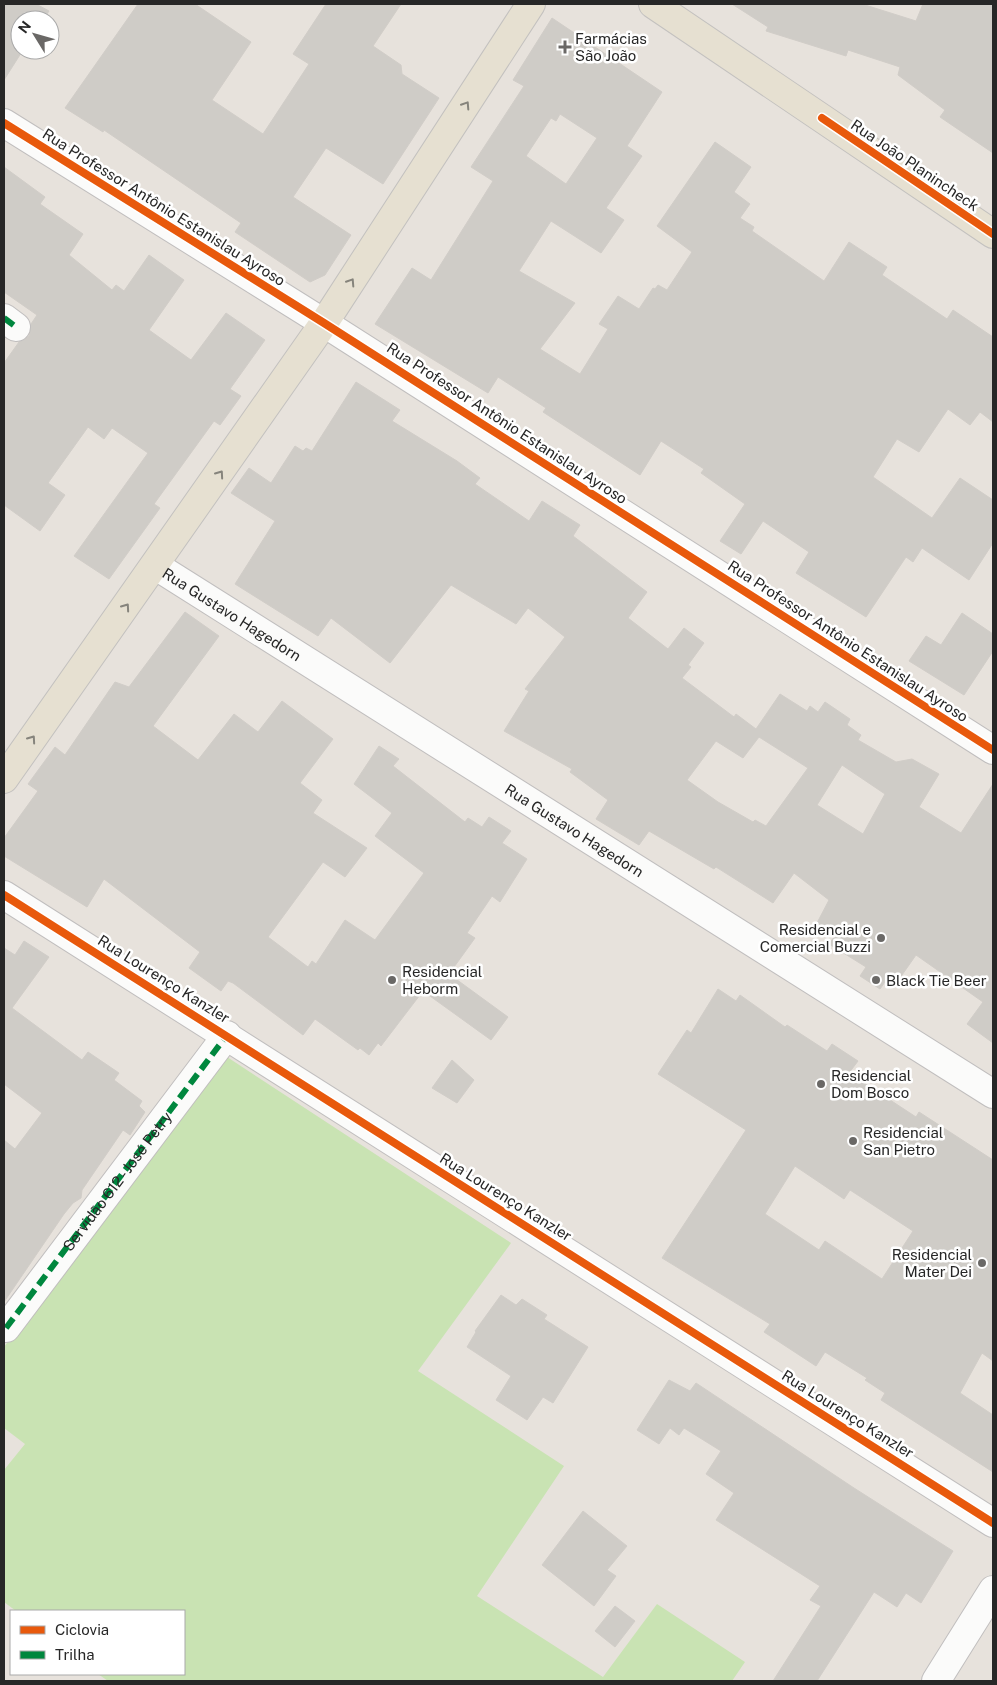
<svg xmlns="http://www.w3.org/2000/svg" width="997" height="1685" font-family="'Public Sans',sans-serif">
<style>
.green{fill:#c9e3b3}
.building{fill:#cfccc7;stroke:#d1cdc8;fill-rule:evenodd}
.lines{fill:none;stroke-linecap:round;stroke-linejoin:round}
.minor-casing{stroke:#c0bebe;stroke-width:30}
.major-casing{stroke:#c3c1bf;stroke-width:30}
.minor{stroke:#fbfbfa;stroke-width:28}
.major{stroke:#e6e0d1;stroke-width:28}
.quiet{stroke:#00873e;stroke-width:6;stroke-dasharray:12 6;stroke-linecap:butt}
.cycleway-casing{stroke:#fff;stroke-width:11}
.cycleway{stroke:#e8590c;stroke-width:8}
.oneway{stroke:#86847c}
.poi-dot{fill:#6a6866;stroke:#fff;stroke-width:2}
.labels{text-anchor:middle;dominant-baseline:central;stroke-width:5;stroke-linejoin:round;paint-order:stroke}
.poi-label{font-size:15px;fill:#272727;stroke:#fff;text-anchor:start}
.street-label{font-size:15px;fill:#272727;stroke:#fff}
</style>
<rect width="100%" height="100%" fill="#e7e2dc"/>
<path class="green" d="M 224,1055 L 511,1243 L 418,1371 L 564,1466 L 477,1596 L 603,1677 L 657,1604 L 745,1662 L 732,1681 L 108,1681 L 98,1674 L 184,1674 L 184,1611 L 16,1611 L 4,1602 L 4,1470 L 25,1444 L 4,1428 L 4,1347 Z"/>
<g class="building">
<path d="M 4,4 L 36,4 L 49,11 L 43,20 L 20,20 L 20,50 L 23,50 L 4,80 Z"/>
<path d="M 138,4 L 195,4 L 251,42 L 212,100 L 263,134 L 309,64 L 293,54 L 326,4 L 401,4 L 373,46 L 401,65 L 402,74 L 439,98 L 383,184 L 326,148 L 293,197 L 351,235 L 325,275 L 310,282 L 235,232 L 241,223 L 104,130 L 103,132 L 65,108 Z"/>
<path d="M 732,4 L 862,4 L 916,21 L 923,4 L 993,4 L 993,153 L 940,117 L 945,110 L 898,75 L 900,67 L 848,50 L 846,56 L 766,31 L 768,27 Z"/>
<path d="M 552,18 L 662,92 L 627,146 L 642,156 L 606,208 L 624,220 L 601,253 L 551,221 L 519,271 L 575,303 L 540,349 L 580,374 L 608,329 L 599,324 L 618,296 L 639,309 L 653,288 L 655,289 L 658,285 L 667,290 L 692,252 L 657,226 L 715,142 L 751,167 L 734,192 L 750,204 L 740,218 L 754,227 L 752,231 L 824,281 L 849,242 L 887,267 L 882,275 L 947,319 L 953,310 L 993,337 L 993,422 L 980,412 L 970,425 L 948,409 L 919,452 L 897,439 L 873,477 L 932,518 L 960,478 L 993,500 L 993,543 L 969,580 L 922,548 L 913,562 L 906,557 L 866,617 L 796,573 L 809,552 L 763,521 L 741,554 L 720,541 L 745,504 L 701,473 L 704,469 L 661,441 L 640,475 L 543,412 L 546,408 L 498,377 L 488,393 L 375,324 L 412,268 L 431,280 L 493,181 L 471,167 L 524,86 L 513,80 ZM 560,114 L 597,138 L 566,184 L 526,156 L 551,118 L 556,121 Z"/>
<path d="M 4,167 L 45,197 L 40,204 L 83,234 L 69,255 L 112,290 L 116,285 L 124,291 L 149,255 L 184,280 L 149,330 L 191,360 L 226,313 L 265,340 L 230,389 L 241,396 L 220,425 L 214,421 L 154,504 L 160,508 L 109,579 L 74,556 L 148,453 L 112,428 L 104,439 L 88,427 L 48,483 L 65,495 L 40,531 L 4,505 L 4,363 L 19,342 L 29,336 L 31,324 L 37,315 L 4,292 Z"/>
<path d="M 356,382 L 400,410 L 392,421 L 457,461 L 480,478 L 475,484 L 529,521 L 542,501 L 580,525 L 573,536 L 647,592 L 628,618 L 668,649 L 684,628 L 704,643 L 688,665 L 691,667 L 682,678 L 734,717 L 736,714 L 756,729 L 780,694 L 807,711 L 810,706 L 818,712 L 825,702 L 850,719 L 847,725 L 861,735 L 858,740 L 896,762 L 912,759 L 939,774 L 919,807 L 961,833 L 993,784 L 993,1043 L 967,1024 L 983,1002 L 916,955 L 895,985 L 887,979 L 880,989 L 860,976 L 866,967 L 829,944 L 835,936 L 817,923 L 829,900 L 794,873 L 773,903 L 716,867 L 714,869 L 649,831 L 639,845 L 596,819 L 608,800 L 570,772 L 572,769 L 504,731 L 529,691 L 525,689 L 565,637 L 528,608 L 516,624 L 451,585 L 390,663 L 331,618 L 318,636 L 235,584 L 275,521 L 231,493 L 249,468 L 271,483 L 295,446 L 303,451 L 306,448 L 312,451 ZM 759,737 L 808,768 L 766,826 L 755,820 L 753,822 L 718,802 L 687,780 L 716,741 L 743,758 ZM 842,765 L 885,794 L 863,834 L 817,805 Z"/>
<path d="M 185,612 L 219,636 L 153,726 L 198,760 L 234,714 L 258,732 L 282,701 L 333,739 L 300,783 L 322,800 L 313,813 L 367,848 L 345,877 L 323,862 L 268,937 L 308,967 L 312,961 L 316,964 L 345,920 L 375,940 L 424,873 L 375,836 L 392,813 L 354,784 L 379,746 L 399,759 L 393,766 L 465,822 L 468,818 L 482,827 L 489,817 L 511,831 L 502,843 L 527,859 L 500,902 L 492,896 L 467,933 L 475,938 L 449,974 L 508,1017 L 491,1040 L 423,991 L 381,1046 L 378,1043 L 369,1055 L 360,1048 L 358,1050 L 315,1019 L 303,1035 L 233,983 L 228,981 L 221,991 L 189,968 L 200,952 L 104,879 L 87,907 L 4,856 L 4,838 L 38,791 L 28,784 L 55,747 L 65,755 L 115,682 L 129,687 Z"/>
<path d="M 962,613 L 993,634 L 993,651 L 964,695 L 909,661 L 926,636 L 941,645 Z"/>
<path d="M 24,941 L 49,957 L 12,1008 L 82,1060 L 88,1052 L 119,1073 L 114,1080 L 142,1101 L 139,1106 L 145,1112 L 130,1135 L 123,1130 L 82,1190 L 81,1198 L 73,1203 L 64,1214 L 4,1302 L 4,1140 L 15,1149 L 42,1113 L 4,1084 L 4,948 L 15,955 Z"/>
<path d="M 718,989 L 736,1001 L 740,995 L 785,1027 L 787,1025 L 827,1051 L 832,1044 L 858,1061 L 849,1073 L 916,1117 L 919,1112 L 993,1160 L 993,1361 L 982,1353 L 960,1393 L 993,1415 L 993,1472 L 881,1400 L 885,1393 L 865,1380 L 867,1378 L 825,1352 L 816,1366 L 764,1332 L 770,1324 L 662,1258 L 746,1130 L 658,1074 L 687,1030 L 691,1033 ZM 795,1166 L 844,1199 L 850,1190 L 913,1231 L 882,1279 L 825,1241 L 819,1250 L 765,1214 Z"/>
<path d="M 452,1060 L 474,1080 L 457,1103 L 432,1088 Z"/>
<path d="M 501,1295 L 516,1305 L 522,1299 L 547,1315 L 544,1319 L 588,1347 L 553,1403 L 543,1397 L 527,1420 L 496,1400 L 511,1376 L 467,1347 L 476,1332 L 475,1331 Z"/>
<path d="M 669,1380 L 690,1391 L 696,1383 L 854,1488 L 953,1551 L 921,1603 L 906,1593 L 897,1607 L 874,1592 L 817,1681 L 773,1681 L 821,1606 L 810,1600 L 820,1586 L 716,1520 L 734,1493 L 706,1474 L 721,1451 L 684,1428 L 679,1435 L 670,1428 L 659,1444 L 637,1430 Z"/>
<path d="M 583,1511 L 627,1546 L 607,1570 L 616,1576 L 594,1606 L 542,1565 Z"/>
<path d="M 615,1606 L 635,1621 L 615,1647 L 595,1631 Z"/>
</g>
<g class="lines">
<defs>
<g id="minor">
<path d="M 4,123 L 324,323 L 993,750"/>
<path d="M 4,318 L 16,327"/>
<path id="s1" d="M 156,566 L 993,1094"/>
<path d="M 4,895 L 993,1523"/>
<path id="s2" d="M 6,1328 L 227,1035"/>
<path d="M 936,1681 L 993,1590"/>
</g>
<g id="major">
<path d="M 653,4 L 993,234"/>
<path d="M 4,779 L 324,323 L 531,4"/>
</g>
</defs>
<use href="#minor" class="minor-casing"/>
<use href="#major" class="major-casing"/>
<use href="#minor" class="minor"/>
<use href="#major" class="major"/>
<g class="quiet">
<path d="M 4,318 L 16,327"/>
<path d="M 6,1328 L 227,1035"/>
</g>
<defs>
<g id="cycleway">
<path d="M 822,118 L 993,234"/>
<path d="M 4,123 L 324,323 L 993,750"/>
<path d="M 4,895 L 993,1523"/>
</g>
</defs>
<use href="#cycleway" class="cycleway-casing"/>
<use href="#cycleway" class="cycleway"/>
</g>
<defs><path id="oneway-chevron" d="M-2-3.5L2.5 0L-2 3.5" fill="none" stroke-width="1.6" stroke-linecap="round" stroke-linejoin="round" transform="scale(1.25)"/></defs>
<g class="oneway">
<use href="#oneway-chevron" transform="translate(466 105) rotate(-57)"/>
<use href="#oneway-chevron" transform="translate(351 282) rotate(-57)"/>
<use href="#oneway-chevron" transform="translate(220 474) rotate(-55)"/>
<use href="#oneway-chevron" transform="translate(126 607) rotate(-55)"/>
<use href="#oneway-chevron" transform="translate(32 739) rotate(-55)"/>
</g>
<g class="poi-dot">
<path d="M562.5 39.5h5v5h5v5h-5v5h-5v-5h-5v-5h5z"/>
<circle cx="881" cy="938" r="5"/>
<circle cx="392" cy="980" r="5"/>
<circle cx="876" cy="980" r="5"/>
<circle cx="821" cy="1084" r="5"/>
<circle cx="853" cy="1141" r="5"/>
<circle cx="982" cy="1263" r="5"/>
</g>
<g class="labels">
<g class="poi-label">
<text x="575" y="38">Farmácias<tspan x="575" dy="17">São João</tspan></text>
<text x="871" y="929" text-anchor="end">Residencial e<tspan x="871" dy="17">Comercial Buzzi</tspan></text>
<text x="402" y="971">Residencial<tspan x="402" dy="17">Heborm</tspan></text>
<text x="886" y="980">Black Tie Beer</text>
<text x="831" y="1075">Residencial<tspan x="831" dy="17">Dom Bosco</tspan></text>
<text x="863" y="1132">Residencial<tspan x="863" dy="17">San Pietro</tspan></text>
<text x="972" y="1254" text-anchor="end">Residencial<tspan x="972" dy="17">Mater Dei</tspan></text>
</g>
<g class="street-label">
<text transform="translate(915 165) rotate(34)">Rua João Planincheck</text>
<text transform="translate(164 207) rotate(32)">Rua Professor Antônio Estanislau Ayroso</text>
<text transform="translate(507 423) rotate(33)">Rua Professor Antônio Estanislau Ayroso</text>
<text stroke="none"><textPath href="#s1" startOffset="90">Rua Gustavo Hagedorn</textPath></text>
<text transform="translate(848 641) rotate(33)">Rua Professor Antônio Estanislau Ayroso</text>
<text stroke="none"><textPath href="#s1" startOffset="495">Rua Gustavo Hagedorn</textPath></text>
<text transform="translate(164 979) rotate(32)">Rua Lourenço Kanzler</text>
<text stroke="none"><textPath href="#s2" startOffset="184">Servidão 612 - José Petry</textPath></text>
<text transform="translate(506 1197) rotate(32)">Rua Lourenço Kanzler</text>
<text transform="translate(848 1414) rotate(32)">Rua Lourenço Kanzler</text>
</g>
</g>
<rect width="997" height="1685" fill="none" stroke="#272727" stroke-width="10"/>
<rect x="10" y="1610" width="175" height="65" fill="#ffffff" stroke="#a9a9a9"/>
<rect x="20" y="1626" width="25" height="8" fill="#e8590c" stroke="#a9a9a9"/>
<text x="55" y="1635" font-size="15" fill="#272727">Ciclovia</text>
<rect x="20" y="1651" width="25" height="8" fill="#00873e" stroke="#a9a9a9"/>
<text x="55" y="1660" font-size="15" fill="#272727">Trilha</text>
<g transform="translate(35 35) rotate(307)"><circle r="24" fill="#ffffff" stroke="#a9a9a9"/>
<path d="M0-4L9 19L0 12L-9 19Z" fill="#6a6866"/>
<text y="-8" font-size="14" font-weight="bold" text-anchor="middle" fill="#272727">N</text>
</g>
</svg>
